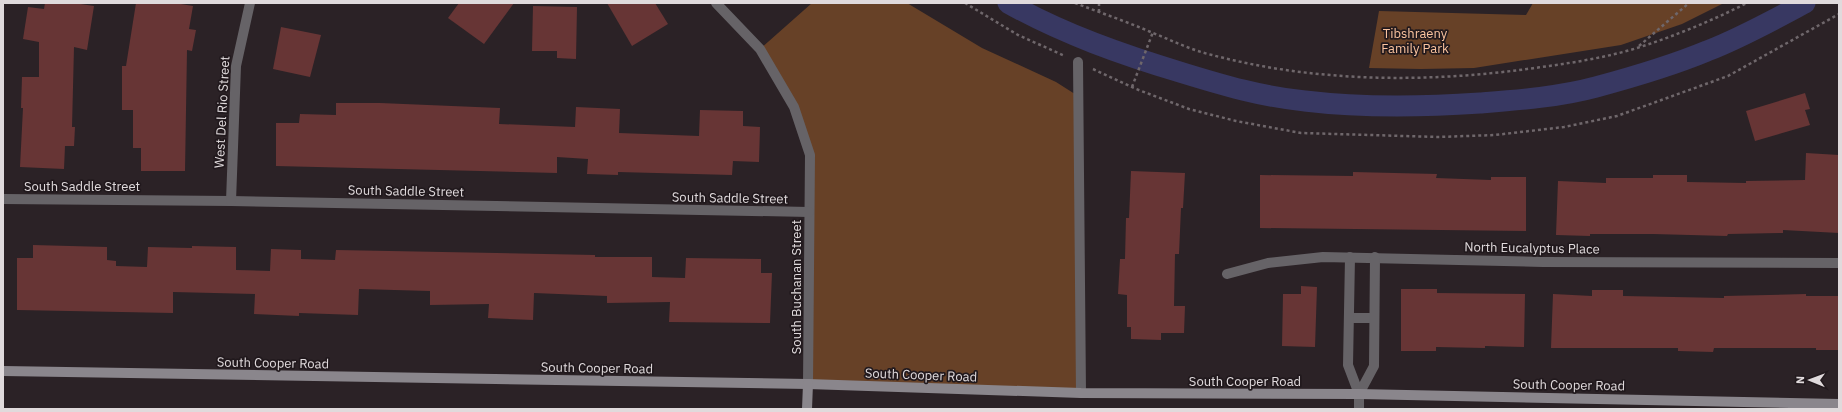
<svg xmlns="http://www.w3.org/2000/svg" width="1842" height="412" font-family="'IBM Plex Sans',sans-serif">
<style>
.green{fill:#674127}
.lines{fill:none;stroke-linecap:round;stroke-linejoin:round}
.canal{stroke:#383862;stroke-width:21}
.building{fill:#673535}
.path{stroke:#6f676b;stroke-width:2.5;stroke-dasharray:3 3;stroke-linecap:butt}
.lane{stroke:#666367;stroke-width:10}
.street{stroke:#666367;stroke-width:10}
.secondary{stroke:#8a868c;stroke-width:10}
.labels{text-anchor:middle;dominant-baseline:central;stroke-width:3.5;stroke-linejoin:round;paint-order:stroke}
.park-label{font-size:13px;fill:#fcc49f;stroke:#21191d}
.street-label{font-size:13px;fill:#e0dadc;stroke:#21191d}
</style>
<rect width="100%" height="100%" fill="#2b2226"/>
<g class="green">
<path d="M 812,3 L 907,3 L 982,48 L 1056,82 L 1078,96 L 1081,393 L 808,384 L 810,155 L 794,107 L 760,49 Z"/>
<path d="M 1533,3 L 1724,3 L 1682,24 L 1621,45 L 1474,68 L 1421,69 L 1369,68 L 1379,11 L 1526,15 Z"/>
</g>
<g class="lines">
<path class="canal" d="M 1008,3 C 1063,34 1123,55 1183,73 C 1222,85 1263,97 1305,101 C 1363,108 1422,107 1480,103 C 1518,100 1559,97 1596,87 C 1633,77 1671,66 1707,51 C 1741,38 1773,20 1805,3"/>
</g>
<g class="building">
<path d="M 45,3 L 74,3 L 94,6 L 87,50 L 74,47 L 72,127 L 75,127 L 74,146 L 65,146 L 64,169 L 20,167 L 23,108 L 21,108 L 22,77 L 39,77 L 39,42 L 23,39 L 28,7 L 44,9 Z"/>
<path d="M 136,3 L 175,3 L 193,6 L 189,29 L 196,30 L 192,51 L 187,50 L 185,171 L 141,171 L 141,148 L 133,148 L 133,110 L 122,110 L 122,66 L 126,66 Z"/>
<path d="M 459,3 L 514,3 L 484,44 L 448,18 Z"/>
<path d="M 607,3 L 655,3 L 668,24 L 632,46 Z"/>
<path d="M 533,6 L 577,7 L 576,59 L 557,58 L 557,51 L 532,51 Z"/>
<path d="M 281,27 L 321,35 L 310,77 L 273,69 Z"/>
<path d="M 1805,93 L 1810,109 L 1805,110 L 1810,125 L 1755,141 L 1746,111 Z"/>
<path d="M 336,103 L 380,103 L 500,108 L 499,124 L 575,127 L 576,107 L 620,109 L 619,133 L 699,136 L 700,110 L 743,111 L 743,126 L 760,127 L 759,162 L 733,161 L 732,175 L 618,172 L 618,175 L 587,174 L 588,159 L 557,157 L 557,173 L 276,166 L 276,123 L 299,123 L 300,114 L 336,115 Z"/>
<path d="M 1806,153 L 1839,155 L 1839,233 L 1783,230 L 1783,233 L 1728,234 L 1727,236 L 1653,234 L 1590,234 L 1590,236 L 1556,235 L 1558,181 L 1606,183 L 1606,178 L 1653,178 L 1653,175 L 1687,175 L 1687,182 L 1746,183 L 1746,181 L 1805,180 Z"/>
<path d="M 1131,171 L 1185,173 L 1183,208 L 1181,208 L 1179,254 L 1175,254 L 1174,306 L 1185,306 L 1184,333 L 1161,333 L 1161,340 L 1131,339 L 1131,327 L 1127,327 L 1127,295 L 1118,294 L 1120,259 L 1125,259 L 1126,218 L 1129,218 Z"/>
<path d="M 1353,172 L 1437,174 L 1436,178 L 1491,180 L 1491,177 L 1526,177 L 1526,231 L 1260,228 L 1260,175 L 1353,176 Z"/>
<path d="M 33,245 L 107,247 L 107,260 L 116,261 L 116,266 L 147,267 L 148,247 L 192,248 L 192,246 L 236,247 L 236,270 L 270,271 L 271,249 L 301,250 L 301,259 L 335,260 L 336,250 L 595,255 L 595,257 L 652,257 L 652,277 L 685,278 L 686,258 L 761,259 L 761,273 L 772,273 L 770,323 L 669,322 L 670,302 L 607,303 L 607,296 L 534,293 L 533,320 L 488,318 L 489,304 L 430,305 L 430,291 L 359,289 L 358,315 L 299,313 L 299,316 L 254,314 L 255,294 L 173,292 L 173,313 L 17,310 L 17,258 L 33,258 Z"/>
<path d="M 1301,286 L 1317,287 L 1315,347 L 1282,346 L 1283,294 L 1301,294 Z"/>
<path d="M 1401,289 L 1437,289 L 1437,293 L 1525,294 L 1524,347 L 1485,346 L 1485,348 L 1436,347 L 1436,351 L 1401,351 Z"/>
<path d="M 1592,290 L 1623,290 L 1623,296 L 1724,298 L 1724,296 L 1806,294 L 1806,296 L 1839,296 L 1839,350 L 1816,350 L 1816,348 L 1714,348 L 1713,352 L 1678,351 L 1678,348 L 1551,348 L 1553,294 L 1592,296 Z"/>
</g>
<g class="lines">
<g class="path">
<path d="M 965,3 L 1018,35 L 1065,56"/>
<path d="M 1075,3 C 1101,13 1128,22 1153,33 C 1173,41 1191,50 1212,55 C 1314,82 1423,83 1527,69 C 1564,64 1601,59 1637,48 C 1675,36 1711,21 1747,3"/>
<path d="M 1099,12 L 1099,3"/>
<path d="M 1639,46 L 1689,3"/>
<path d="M 1093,69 L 1136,89 L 1189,109 L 1236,121 L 1301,133 L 1438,137 L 1495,135 L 1564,127 L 1617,116 L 1728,76 L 1839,14"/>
<path d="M 1132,87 L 1153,32"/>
</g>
<g class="lane">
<path d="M 1078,62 L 1081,393"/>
<path d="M 1349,318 L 1374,318"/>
</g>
<g class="street">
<path d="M 716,3 L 760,49 L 794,107 L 810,155 L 808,384"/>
<path d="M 3,199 L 231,201 L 809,212"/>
<path d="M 231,201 L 236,66 L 250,3"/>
<path d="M 1350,257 L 1348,365 L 1359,394 L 1359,409"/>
<path d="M 1227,274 L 1268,263 L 1323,257 L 1543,262 L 1839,263"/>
<path d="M 1359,394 L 1374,366 L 1375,257"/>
</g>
<g class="secondary">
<path d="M 3,371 L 808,384 L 1081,393 L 1359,394 L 1839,404"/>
<path d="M 807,409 L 808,384"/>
</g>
</g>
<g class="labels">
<g class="park-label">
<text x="1415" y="33">Tibshraeny<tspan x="1415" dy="15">Family Park</tspan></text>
</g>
<g class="street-label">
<text transform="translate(222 112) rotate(-87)">West Del Rio Street</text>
<text x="82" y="186">South Saddle Street</text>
<text transform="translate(406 191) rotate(1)">South Saddle Street</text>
<text transform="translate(730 198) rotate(1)">South Saddle Street</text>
<text transform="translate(1532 248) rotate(1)">North Eucalyptus Place</text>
<text transform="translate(796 287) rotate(-90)">South Buchanan Street</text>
<text transform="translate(273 363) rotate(1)">South Cooper Road</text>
<text transform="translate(597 368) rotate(1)">South Cooper Road</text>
<text transform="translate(921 375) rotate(2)">South Cooper Road</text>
<text x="1245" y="381">South Cooper Road</text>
<text transform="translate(1569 385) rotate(1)">South Cooper Road</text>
</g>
</g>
<rect width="1842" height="412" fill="none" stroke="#e0dadc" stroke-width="8"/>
<g transform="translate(1810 380) rotate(271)" stroke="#21191d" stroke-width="3" paint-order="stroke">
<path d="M0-3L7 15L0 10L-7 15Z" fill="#e0dadc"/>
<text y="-6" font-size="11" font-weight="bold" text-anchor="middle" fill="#e0dadc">N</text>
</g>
</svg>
